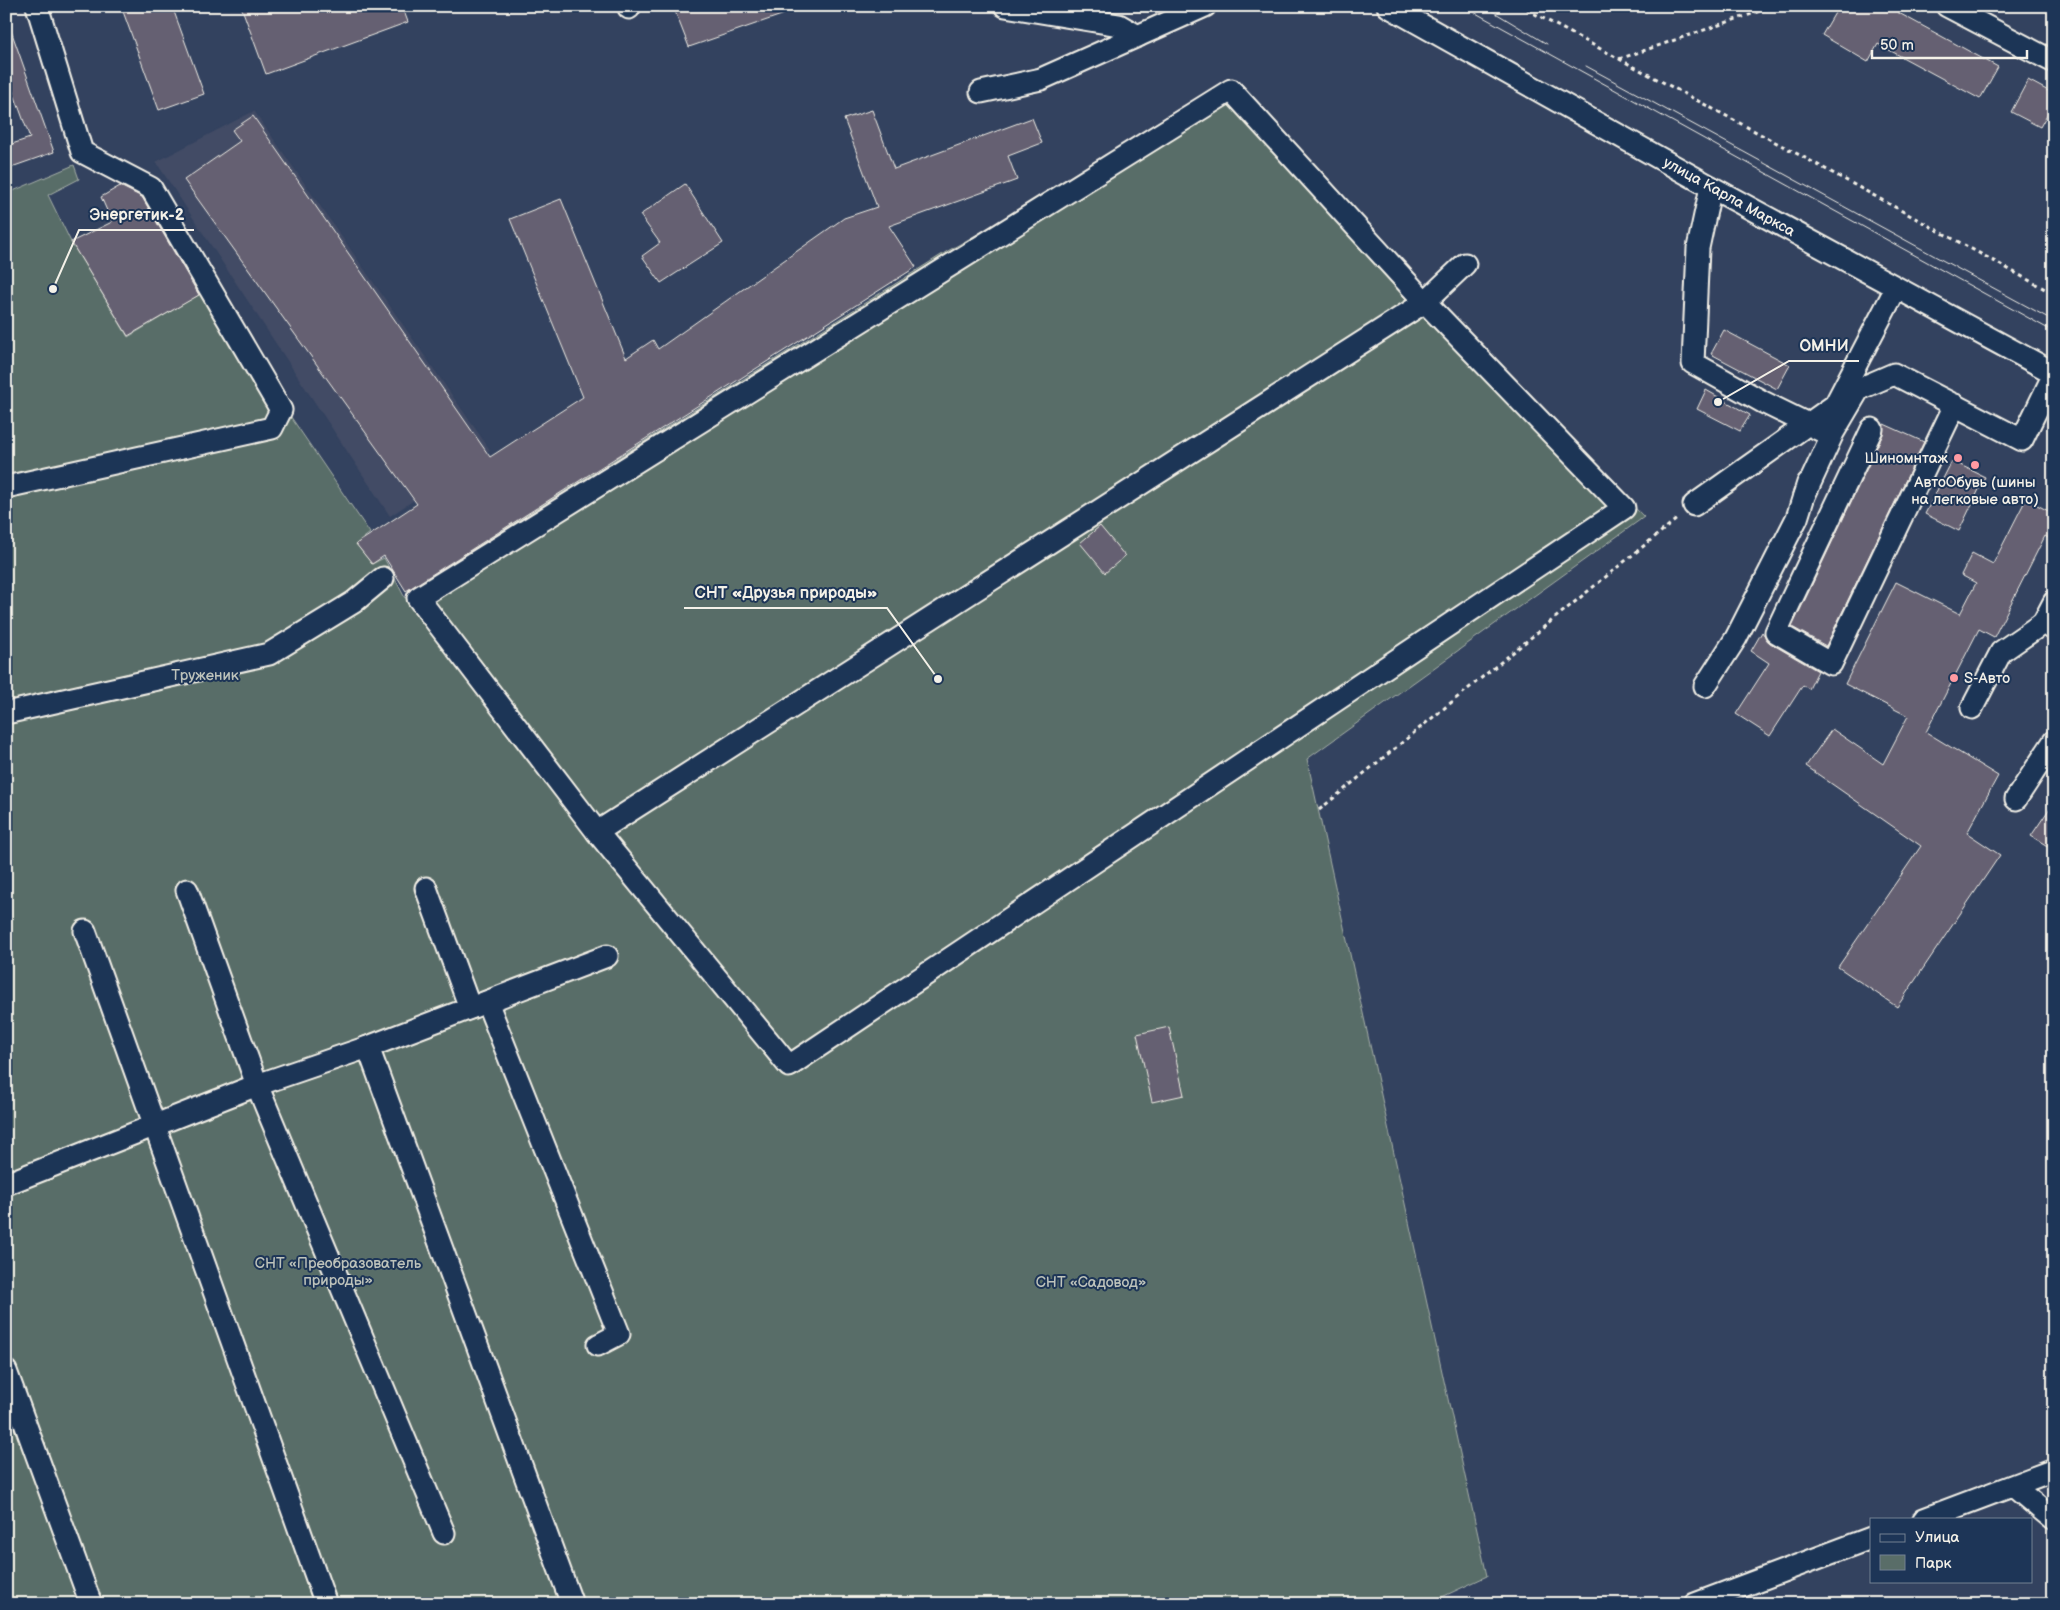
<svg xmlns="http://www.w3.org/2000/svg" width="2060" height="1610" font-family="'Balsamiq Sans',sans-serif">
<style>
.built{fill:#424b65}
.green{fill:#596d68;stroke:#a6afa8}
.building{fill:#656072;stroke:#f4f1e8}
.lines{fill:none;stroke-linecap:round;stroke-linejoin:round}
.minor-casing{stroke:#f4f1e8;stroke-width:25}
.path{stroke:#f4f1e8;stroke-width:3;stroke-dasharray:4 4;stroke-linecap:butt}
.minor{stroke:#1d3557;stroke-width:21}
.tram{stroke:#f4f1e8;stroke-width:1}
.poi-dot{fill:#ff9aa2;stroke:#1d3557;stroke-width:2}
.labels{text-anchor:middle;dominant-baseline:central;stroke-width:4;stroke-linejoin:round;paint-order:stroke}
.street-label{font-size:15px;fill:#f4f1e8;stroke:#1d3557}
.poi-label{font-size:15px;fill:#f4f1e8;stroke:#1d3557;text-anchor:end}
.park-label{font-size:15px;fill:#bec3bb;stroke:#1d3557}
.leader{fill:none;stroke:#f4f1e8;stroke-width:2}
.callout-dot{fill:#f4f1e8;stroke:#1d3557;stroke-width:2}
.callout-label{font-size:16px;text-anchor:middle;font-weight:bold;fill:#f4f1e8;stroke:#1d3557;stroke-width:4;stroke-linejoin:round;paint-order:stroke}
</style>
<rect width="100%" height="100%" fill="#33425f"/>
<filter id="ink" filterUnits="userSpaceOnUse"><feTurbulence type="fractalNoise" baseFrequency=".02" numOctaves="2"/><feDisplacementMap in="SourceGraphic" scale="10" xChannelSelector="R" yChannelSelector="G"/><feConvolveMatrix kernelMatrix="1 2 1 2 8 2 1 2 1" color-interpolation-filters="sRGB"/></filter>
<g filter="url(#ink)">
<path class="built" d="M 254,111 L 490,450 L 390,516 L 156,162 Z"/>
<path class="green" d="M 1231,90 L 1644,517 L 1307,759 L 1487,1576 L 1427,1604 L 6,1604 L 6,194 L 74,165 L 79,179 L 48,195 L 71,242 L 128,337 L 205,291 L 370,533 L 356,544 L 372,564 L 384,558 L 405,598 L 461,556 L 946,252 Z"/>
<g class="building">
<path d="M 121,6 L 172,6 L 204,94 L 159,110 Z"/>
<path d="M 241,6 L 402,6 L 408,22 L 266,74 Z"/>
<path d="M 673,6 L 798,6 L 799,9 L 689,47 Z"/>
<path d="M 1839,6 L 1900,6 L 1897,12 L 1998,67 L 1980,99 L 1878,44 L 1868,62 L 1822,35 Z"/>
<path d="M 9,25 L 54,152 L 6,169 L 6,146 L 30,138 L 6,72 L 6,26 Z"/>
<path d="M 2028,80 L 2054,94 L 2054,102 L 2040,127 L 2011,112 Z"/>
<path d="M 872,110 L 894,169 L 1032,118 L 1042,143 L 1008,156 L 1017,180 L 889,226 L 916,267 L 406,591 L 384,556 L 372,564 L 356,544 L 417,504 L 184,180 L 240,141 L 232,130 L 253,116 L 490,457 L 583,397 L 510,219 L 561,199 L 626,358 L 653,340 L 658,349 L 844,218 L 877,207 L 844,119 Z"/>
<path d="M 685,184 L 723,243 L 661,283 L 642,256 L 660,243 L 640,215 Z"/>
<path d="M 120,186 L 142,197 L 199,295 L 128,336 L 71,242 L 112,222 L 101,197 Z"/>
<path d="M 1724,330 L 1790,365 L 1777,389 L 1711,354 Z"/>
<path d="M 1706,390 L 1750,415 L 1740,431 L 1697,409 Z"/>
<path d="M 1884,424 L 1924,442 L 1826,646 L 1792,627 L 1883,434 Z"/>
<path d="M 1952,461 L 1985,477 L 1959,531 L 1925,514 Z"/>
<path d="M 2026,499 L 2054,514 L 2054,541 L 2045,536 L 1994,637 L 1979,629 L 1926,732 L 1998,776 L 1967,833 L 2000,855 L 1897,1007 L 1838,967 L 1921,846 L 1806,766 L 1832,729 L 1883,764 L 1908,716 L 1845,684 L 1896,582 L 1960,614 L 1976,583 L 1961,575 L 1972,553 L 1993,564 Z"/>
<path d="M 1100,526 L 1125,556 L 1105,573 L 1080,543 Z"/>
<path d="M 1762,632 L 1770,643 L 1818,671 L 1809,689 L 1803,685 L 1770,736 L 1736,714 L 1769,663 L 1751,651 Z"/>
<path d="M 2054,802 L 2054,850 L 2031,836 Z"/>
<path d="M 1169,1027 L 1184,1095 L 1152,1102 L 1137,1034 Z"/>
</g>
<g class="lines">
<defs>
<g id="minor">
<path d="M 1005,6 L 1119,25 L 1138,36"/>
<path d="M 1388,6 L 1711,187 L 2054,373"/>
<path d="M 1947,6 L 2054,62"/>
<path d="M 629,8 L 629,6"/>
<path d="M 1231,90 L 1425,302 L 1624,508 L 789,1066 L 597,832 L 418,598 Z"/>
<path d="M 981,92 L 1041,79 L 1205,6"/>
<path d="M 1711,187 L 1698,248 L 1693,363 L 1763,402 L 1822,431"/>
<path d="M 1872,429 L 1776,632 L 1831,664 L 1955,405"/>
<path d="M 6,487 L 272,428 L 281,410 L 151,188 L 82,152 L 37,6"/>
<path d="M 1804,496 L 1833,433 L 1859,389 L 1894,374 L 2022,440 L 2054,374"/>
<path d="M 1694,505 L 1835,405 L 1896,288"/>
<path d="M 2054,602 L 2043,623 L 2054,629"/>
<path d="M 1705,686 L 1736,638 L 1797,518 L 1808,483"/>
<path d="M 1972,708 L 2001,652 L 2043,623"/>
<path d="M 6,713 L 269,654 L 354,602 L 383,578"/>
<path d="M 2016,799 L 2054,741"/>
<path d="M 597,832 L 1425,302 L 1465,264"/>
<path d="M 426,888 L 470,1008"/>
<path d="M 187,890 L 257,1085 L 444,1533"/>
<path d="M 85,931 L 326,1604"/>
<path d="M 487,1002 L 619,1334 L 598,1345"/>
<path d="M 368,1047 L 572,1604"/>
<path d="M 6,1184 L 257,1085 L 368,1047 L 607,956"/>
<path d="M 6,1371 L 91,1604"/>
<path d="M 2013,1486 L 2054,1520"/>
<path d="M 1924,1519 L 2054,1470"/>
<path d="M 1695,1604 L 1871,1538"/>
</g>
</defs>
<use href="#minor" class="minor-casing"/>
<g class="path">
<path d="M 1520,6 L 1807,159 L 2054,294"/>
<path d="M 1619,59 L 1775,6"/>
<path d="M 1319,810 L 1678,518"/>
</g>
<use href="#minor" class="minor"/>
<g class="tram">
<path d="M 1463,6 L 2054,332"/>
<path d="M 1484,6 L 1547,44"/>
<path d="M 1586,66 L 2054,321"/>
</g>
</g>
</g>
<g class="poi-dot">
<circle cx="1958" cy="458" r="5"/>
<circle cx="1975" cy="465" r="5"/>
<circle cx="1954" cy="678" r="5"/>
</g>
<g class="labels">
<g class="street-label">
<text transform="translate(1729 197) rotate(29)">улица Карла Маркса</text>
</g>
<g class="poi-label">
<text x="1948" y="458">Шиномнтаж</text>
<text x="1975" y="482" text-anchor="middle">АвтоОбувь (шины<tspan x="1975" dy="17">на легковые авто)</tspan></text>
<text x="1964" y="678" text-anchor="start">S-Авто</text>
</g>
<g class="park-label">
<text x="205" y="675">Труженик</text>
<text x="338" y="1263">СНТ «Преобразователь<tspan x="338" dy="17">природы»</tspan></text>
<text x="1091" y="1282">СНТ «Садовод»</text>
</g>
</g>
<path class="leader" d="M53 289L79 230H194M1718 402L1789 361H1859M938 679L887 608H684"/>
<g class="callout-dot">
<circle cx="53" cy="289" r="5"/>
<circle cx="1718" cy="402" r="5"/>
<circle cx="938" cy="679" r="5"/>
</g>
<g class="callout-label">
<text x="137" y="220">Энергетик-2</text>
<text x="1824" y="351">ОМНИ</text>
<text x="786" y="598">СНТ «Друзья природы»</text>
</g>
<rect width="2060" height="1610" fill="none" stroke="#1d3557" stroke-width="25"/>
<rect x="12" y="12" width="2035" height="1585" fill="none" stroke="#f4f1e8" stroke-width="2" filter="url(#ink)"/>
<rect x="1870" y="1518" width="162" height="65" fill="#1d3557" stroke="#738091"/>
<rect x="1880" y="1534" width="25" height="8" fill="#1d3557" stroke="#738091"/>
<text x="1915" y="1542" font-size="15" fill="#f4f1e8">Улица</text>
<rect x="1880" y="1555" width="25" height="15" fill="#596d68" stroke="#738091"/>
<text x="1915" y="1568" font-size="15" fill="#f4f1e8">Парк</text>
<path d="M1872 50v8h155v-8" fill="none" stroke="#f4f1e8" stroke-width="2.5"/>
<text x="1880" y="50" font-size="15" fill="#f4f1e8" stroke="#1d3557" stroke-width="4" paint-order="stroke">50 m</text>
</svg>
